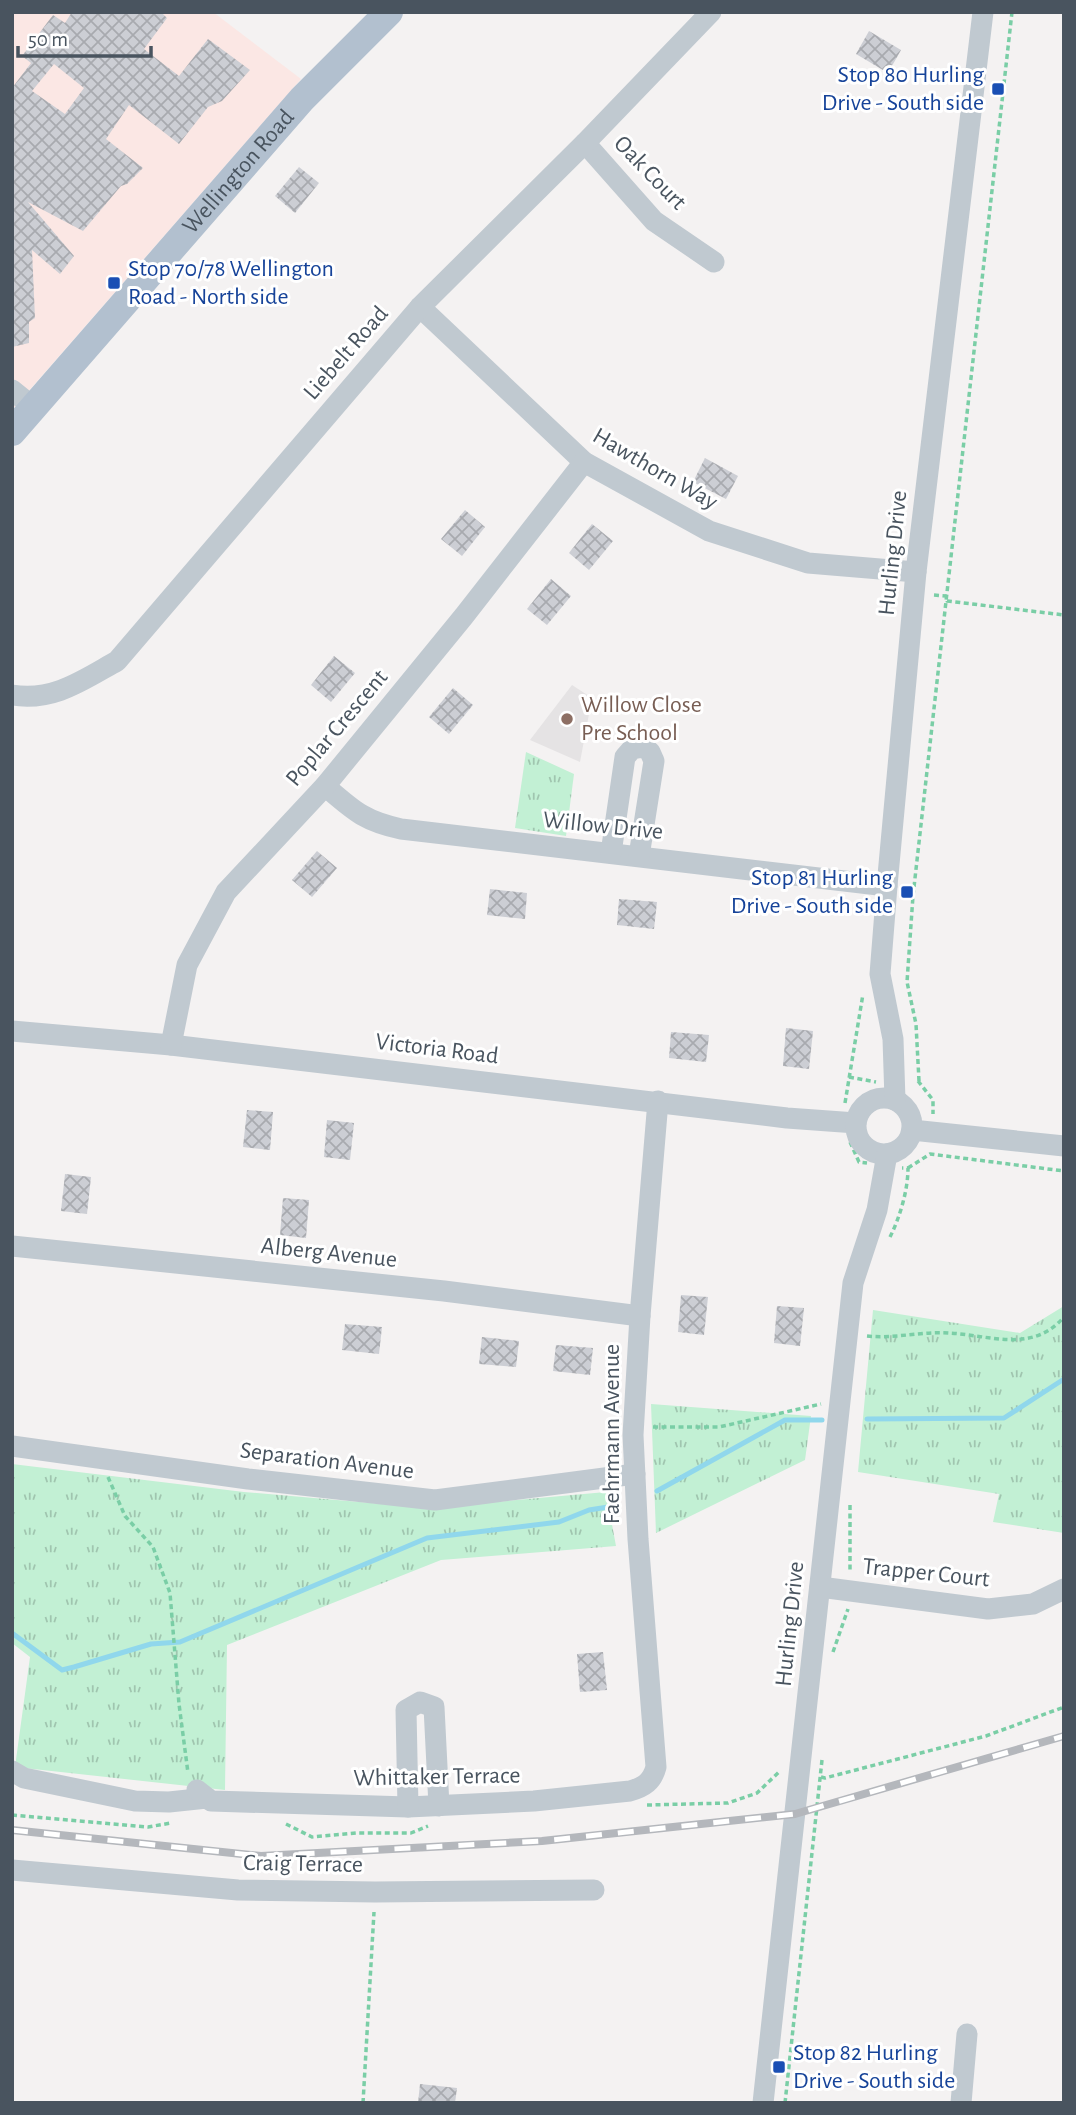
<svg xmlns="http://www.w3.org/2000/svg" width="1076" height="2115" font-family="'Alegreya Sans',sans-serif">
<style>
.education{fill:#e5e3e4}
.medical{fill:#fbe7e4}
.grass{fill:url(#grass-tufts)}
.lines{fill:none;stroke-linecap:round;stroke-linejoin:round}
.stream{stroke:#90d7ec;stroke-width:5}
.building{fill:url(#building-cross-hatch);fill-rule:evenodd}
.path{stroke:#7acea6;stroke-width:3.5;stroke-dasharray:5 3.5;stroke-linecap:butt}
.minor{stroke:#c0c9d0;stroke-width:21}
.major{stroke:#b2c0cf;stroke-width:28}
.rail-casing{stroke:#b4b7bc;stroke-width:8}
.rail{stroke:#fff;stroke-width:5;stroke-dasharray:16;stroke-linecap:butt}
.transit-dot{fill:#1a4fb4;stroke:#fff;stroke-width:2.5}
.education-dot{fill:#8d6e63;stroke:#fff;stroke-width:2.5}
.labels{text-anchor:middle;dominant-baseline:central;stroke-width:6;stroke-linejoin:round;paint-order:stroke}
.transit-label{font-size:24px;fill:#164399;stroke:#fff;text-anchor:end}
.street-label{font-size:24px;fill:#49545f;stroke:#fff}
.education-label{font-size:24px;fill:#785e54;stroke:#fff;text-anchor:start}
</style>
<defs>
<pattern id="grass-tufts" width="24" height="20" patternUnits="userSpaceOnUse" patternTransform="scale(1.75)"><rect width="24" height="20" fill="#c2f0d4"/><path d="M3 7l-1-3M5 7V3M7 7l1-3M15 17l-1-3M17 17v-4M19 17l1-3" fill="none" stroke="#a0c5af"/></pattern>
<pattern id="building-cross-hatch" width="8" height="8" patternUnits="userSpaceOnUse" patternTransform="scale(1.75)"><rect width="8" height="8" fill="#ccced4"/><path d="M0 0l8 8M0 8l8-8" fill="none" stroke="#a8aaaf"/></pattern>
</defs>
<rect width="100%" height="100%" fill="#f4f2f2"/>
<path class="education" d="M 572,685 L 592,698 L 580,762 L 530,740 Z"/>
<path class="medical" d="M 12,12 L 213,12 L 301,79 L 12,410 Z"/>
<g class="grass">
<path d="M 526,752 L 574,774 L 566,836 L 515,828 Z"/>
<path d="M 1064,1306 L 1064,1533 L 993,1522 L 999,1494 L 858,1472 L 873,1310 L 1020,1333 Z"/>
<path d="M 651,1404 L 811,1416 L 805,1460 L 656,1533 Z"/>
<path d="M 12,1464 L 244,1492 L 428,1508 L 606,1492 L 616,1546 L 441,1560 L 227,1645 L 225,1790 L 15,1767 L 30,1657 L 12,1643 Z"/>
</g>
<g class="lines">
<g class="stream">
<path d="M 867,1419 L 1004,1418 L 1064,1379"/>
<path d="M 657,1491 L 785,1420 L 822,1420"/>
<path d="M 12,1633 L 62,1670 L 74,1667 L 151,1644 L 180,1642 L 427,1538 L 559,1522 L 589,1510 L 608,1507"/>
</g>
</g>
<g class="building">
<path d="M 72,12 L 161,12 L 167,18 L 144,49 L 179,76 L 208,39 L 250,70 L 222,101 L 208,107 L 179,144 L 129,105 L 106,139 L 143,168 L 127,184 L 121,186 L 83,231 L 28,202 L 74,256 L 60,274 L 32,250 L 35,318 L 29,322 L 29,343 L 12,347 L 12,88 L 31,63 L 22,56 L 53,15 L 65,23 ZM 54,64 L 84,88 L 65,114 L 32,91 Z"/>
<path d="M 869,31 L 901,50 L 888,73 L 856,54 Z"/>
<path d="M 299,167 L 319,183 L 295,213 L 275,196 Z"/>
<path d="M 705,458 L 738,476 L 726,499 L 693,482 Z"/>
<path d="M 465,510 L 485,527 L 462,556 L 441,539 Z"/>
<path d="M 592,524 L 613,541 L 589,570 L 569,553 Z"/>
<path d="M 551,579 L 571,596 L 547,625 L 527,609 Z"/>
<path d="M 334,656 L 355,673 L 331,702 L 311,685 Z"/>
<path d="M 453,688 L 473,705 L 449,734 L 429,717 Z"/>
<path d="M 317,851 L 337,868 L 312,897 L 292,880 Z"/>
<path d="M 490,889 L 527,893 L 525,919 L 487,915 Z"/>
<path d="M 619,899 L 657,902 L 654,929 L 617,925 Z"/>
<path d="M 786,1028 L 813,1031 L 809,1069 L 783,1066 Z"/>
<path d="M 671,1032 L 709,1035 L 706,1062 L 669,1058 Z"/>
<path d="M 247,1110 L 273,1112 L 270,1150 L 243,1147 Z"/>
<path d="M 327,1120 L 354,1123 L 350,1160 L 324,1157 Z"/>
<path d="M 65,1174 L 91,1177 L 87,1214 L 61,1211 Z"/>
<path d="M 283,1198 L 309,1200 L 306,1238 L 280,1235 Z"/>
<path d="M 681,1295 L 708,1297 L 704,1335 L 678,1332 Z"/>
<path d="M 777,1306 L 804,1308 L 800,1346 L 774,1343 Z"/>
<path d="M 345,1324 L 382,1327 L 379,1354 L 342,1350 Z"/>
<path d="M 482,1337 L 519,1341 L 516,1367 L 479,1364 Z"/>
<path d="M 556,1345 L 593,1348 L 590,1375 L 553,1371 Z"/>
<path d="M 603,1652 L 607,1690 L 580,1692 L 577,1654 Z"/>
<path d="M 420,2084 L 457,2088 L 455,2103 L 418,2103 Z"/>
</g>
<g class="lines">
<g class="path">
<path d="M 934,595 L 946,596 L 947,601 L 1064,615"/>
<path d="M 849,1077 L 876,1082"/>
<path d="M 918,1081 L 933,1100 L 933,1114"/>
<path d="M 919,1081 L 916,1024 L 907,982 L 913,896 L 1012,12"/>
<path d="M 845,1103 L 863,994"/>
<path d="M 850,1142 L 859,1162 L 867,1163"/>
<path d="M 908,1168 L 930,1154 L 1064,1171"/>
<path d="M 890,1237 C 900,1217 908,1190 908,1168 L 902,1168"/>
<path d="M 867,1336 C 895,1339 922,1331 949,1333 C 990,1335 1032,1354 1064,1317"/>
<path d="M 653,1427 L 719,1427 L 821,1404"/>
<path d="M 108,1477 L 125,1516 L 153,1547 L 170,1593 L 179,1704 L 188,1773"/>
<path d="M 850,1505 L 850,1571"/>
<path d="M 833,1652 L 848,1609"/>
<path d="M 821,1777 L 825,1778 L 986,1736 L 1064,1707"/>
<path d="M 647,1805 L 728,1803 L 757,1793 L 780,1771"/>
<path d="M 12,1815 L 148,1827 L 171,1823"/>
<path d="M 286,1824 L 312,1837 L 356,1833 L 411,1833 L 428,1826"/>
<path d="M 363,2103 L 374,1912"/>
<path d="M 785,2103 L 822,1760"/>
</g>
<g class="minor">
<path d="M 585,143 L 654,221 L 714,262"/>
<path d="M 420,307 L 584,462 L 709,531 L 808,563 L 916,572"/>
<path d="M 12,390 L 33,407"/>
<path d="M 12,695 C 53,702 83,680 117,661 L 420,307 L 585,143 L 711,12"/>
<path d="M 325,786 C 354,811 364,821 401,829 L 887,886"/>
<path d="M 611,853 L 625,757 L 632,749 L 644,747 L 650,752 L 654,761 L 639,856"/>
<path d="M 12,1031 L 171,1045 L 787,1118 L 856,1123"/>
<path d="M 171,1045 L 187,965 L 226,892 L 325,786 L 464,616 L 584,462"/>
<circle cx="884" cy="1126" r="28"/>
<path d="M 895,1100 L 893,1039 L 880,974 L 887,886 L 916,572 L 983,12"/>
<path d="M 912,1130 L 1064,1146"/>
<path d="M 12,1246 L 444,1291 L 640,1316"/>
<path d="M 12,1446 L 248,1479 L 435,1500 L 635,1474"/>
<path d="M 820,1587 L 988,1609 L 1033,1604 L 1064,1589"/>
<path d="M 12,1771 L 24,1778 L 135,1801 L 169,1802 L 207,1798"/>
<path d="M 197,1790 L 211,1801 L 408,1807 L 534,1801 L 630,1791 C 644,1787 652,1782 656,1767 L 638,1539 L 633,1435 L 640,1316 L 658,1101"/>
<path d="M 408,1807 L 406,1710 L 420,1702 L 434,1707 L 439,1806"/>
<path d="M 12,1870 L 238,1890 L 375,1892 L 594,1890"/>
<path d="M 763,2103 L 853,1283 L 877,1210 L 887,1154"/>
<path d="M 961,2103 L 967,2034"/>
</g>
<path class="major" id="s1" d="M 12,432 L 302,99 L 389,12"/>
<defs>
<path id="rail" d="M 12,1830 L 261,1856 L 542,1841 L 795,1814 L 1064,1736"/>
</defs>
<use href="#rail" class="rail-casing"/>
<use href="#rail" class="rail"/>
</g>
<g class="transit-dot">
<rect x="991" y="82" width="14" height="14" rx="3.5"/>
<rect x="107" y="276" width="14" height="14" rx="3.5"/>
<rect x="900" y="885" width="14" height="14" rx="3.5"/>
<rect x="772" y="2060" width="14" height="14" rx="3.5"/>
</g>
<circle class="education-dot" cx="567" cy="719" r="7"/>
<g class="labels">
<g class="transit-label">
<text x="984" y="75">Stop 80 Hurling<tspan x="984" dy="28">Drive - South side</tspan></text>
<text x="128" y="269" text-anchor="start">Stop 70/78 Wellington<tspan x="128" dy="28">Road - North side</tspan></text>
<text x="893" y="878">Stop 81 Hurling<tspan x="893" dy="28">Drive - South side</tspan></text>
<text x="793" y="2053" text-anchor="start">Stop 82 Hurling<tspan x="793" dy="28">Drive - South side</tspan></text>
</g>
<g class="street-label">
<text stroke="none"><textPath href="#s1" startOffset="345">Wellington Road</textPath></text>
<text transform="translate(650 173) rotate(46)">Oak Court</text>
<text transform="translate(346 353) rotate(-49)">Liebelt Road</text>
<text transform="translate(655 469) rotate(30)">Hawthorn Way</text>
<text transform="translate(893 553) rotate(-84)">Hurling Drive</text>
<text transform="translate(337 728) rotate(-50)">Poplar Crescent</text>
<text transform="translate(603 826) rotate(6)">Willow Drive</text>
<text transform="translate(437 1049) rotate(7)">Victoria Road</text>
<text transform="translate(329 1253) rotate(6)">Alberg Avenue</text>
<text transform="translate(612 1434) rotate(-90)">Faehrmann Avenue</text>
<text transform="translate(327 1461) rotate(7)">Separation Avenue</text>
<text transform="translate(926 1573) rotate(6)">Trapper Court</text>
<text transform="translate(790 1624) rotate(-84)">Hurling Drive</text>
<text transform="translate(437 1777) rotate(-1)">Whittaker Terrace</text>
<text transform="translate(303 1864) rotate(1)">Craig Terrace</text>
</g>
<g class="education-label">
<text x="581" y="705">Willow Close<tspan x="581" dy="28">Pre School</tspan></text>
</g>
</g>
<rect width="1076" height="2115" fill="none" stroke="#49545f" stroke-width="28"/>
<path d="M18 46v10h133v-10" fill="none" stroke="#49545f" stroke-width="3.5"/>
<text x="28" y="46" font-size="21" fill="#49545f" stroke="#ffffff" stroke-width="5" paint-order="stroke">50 m</text>
</svg>
